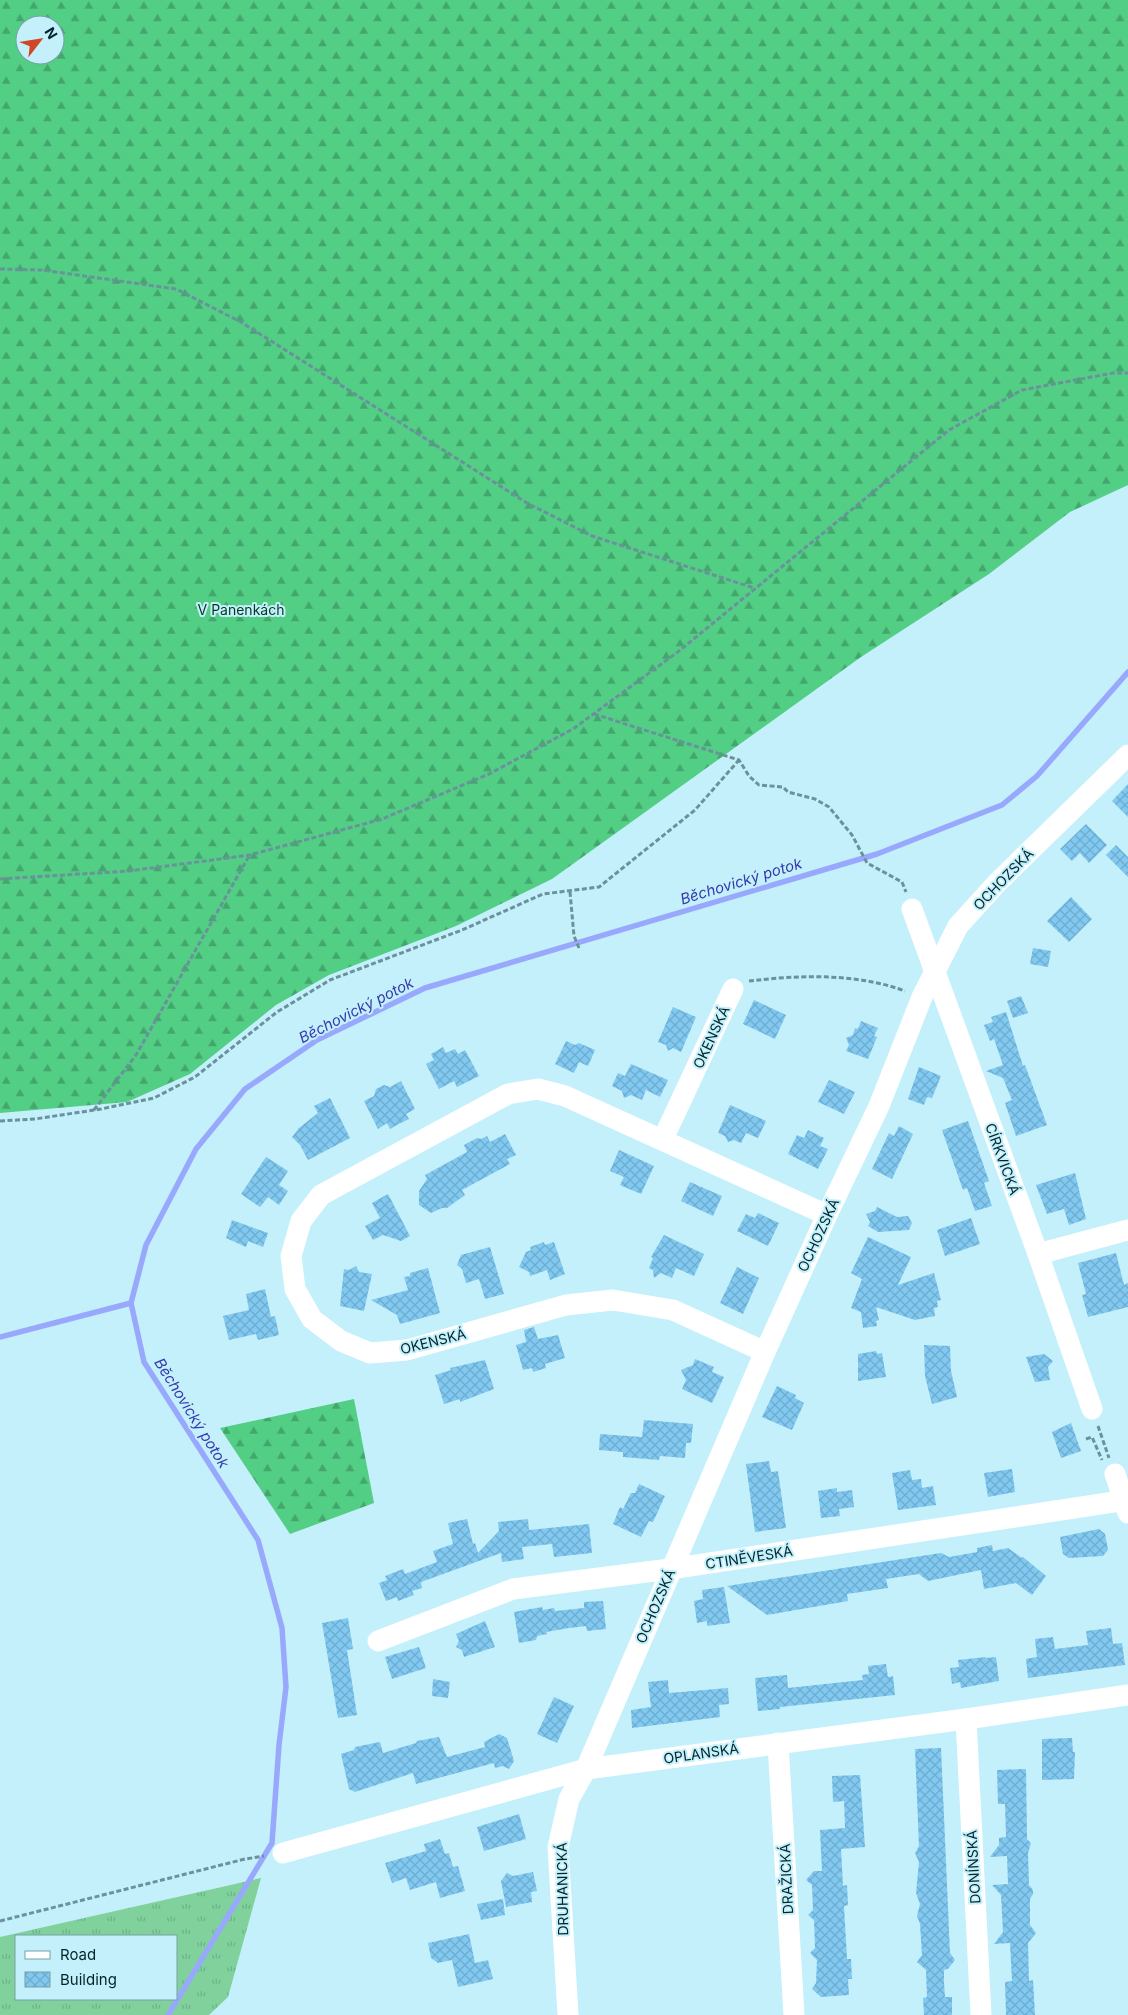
<svg xmlns="http://www.w3.org/2000/svg" width="1128" height="2015" font-family="Inter,sans-serif">
<style>
.grass{fill:url(#grass-tufts);fill-rule:evenodd}
.forest{fill:url(#forest-firs);fill-rule:evenodd}
.lines{fill:none;stroke-linecap:round;stroke-linejoin:round}
.stream{stroke:#98a9fd;stroke-width:5.5}
.building{fill:url(#building-cross-hatch)}
.path{stroke:#69929b;stroke-width:3;stroke-dasharray:5 2.5;stroke-linecap:butt}
.minor{stroke:#fff;stroke-width:21}
.labels{text-anchor:middle;dominant-baseline:central;stroke-width:4;stroke-linejoin:round;paint-order:stroke}
.park-label{font-size:14px;fill:#03391d;stroke:#c3f0fb}
.street-label{font-size:14px;fill:#02252c;stroke:#c3f0fb}
.water-label{font-size:15px;font-style:italic;fill:#3639af;stroke:#c3f0fb}
</style>
<defs>
<pattern id="grass-tufts" width="24" height="20" patternUnits="userSpaceOnUse" patternTransform="scale(1.25)"><rect width="24" height="20" fill="#80d19c"/><path d="M3 7l-1-3M5 7V3M7 7l1-3M15 17l-1-3M17 17v-4M19 17l1-3" fill="none" stroke="#6db387"/></pattern>
<pattern id="forest-firs" width="22" height="20" patternUnits="userSpaceOnUse" patternTransform="scale(1.25)"><rect width="22" height="20" fill="#53ce85"/><path d="M5 1l3.5 6h-7zM16 11l3.5 6h-7z" fill="#43a76d"/></pattern>
<pattern id="building-cross-hatch" width="8" height="8" patternUnits="userSpaceOnUse" patternTransform="scale(1.25)"><rect width="8" height="8" fill="#81c9f1"/><path d="M0 0l8 8M0 8l8-8" fill="none" stroke="#6eaccf"/></pattern>
</defs>
<rect width="100%" height="100%" fill="#c3f0fb"/>
<path class="grass" d="M 261,1878 L 228,1997 L 209,2015 L 0,2015 L 0,1937 ZM 16,1936 L 176,1936 L 176,1999 L 16,1999 Z"/>
<g class="forest">
<path d="M 0,0 L 1128,0 L 1128,485 L 1070,512 L 989,574 L 861,657 L 552,879 L 456,926 L 329,975 L 276,1005 L 190,1074 L 127,1102 L 0,1113 ZM 25,25 L 55,25 L 55,55 L 25,55 Z"/>
<path d="M 354,1399 L 374,1503 L 290,1534 L 220,1428 Z"/>
</g>
<g class="lines">
<g class="stream">
<path d="M 0,1337 L 131,1303"/>
<path d="M 168,2015 L 272,1843 L 279,1745 L 286,1687 L 282,1628 L 258,1540 L 144,1362 L 131,1303 L 146,1245 L 196,1149 L 245,1089 L 317,1040 L 425,988 L 877,854 L 1002,805 L 1037,776 L 1128,672"/>
</g>
</g>
<g class="building">
<path d="M 1128,784 L 1128,817 L 1112,801 Z"/>
<path d="M 1086,824 L 1107,845 L 1089,863 L 1080,853 L 1072,861 L 1060,849 Z"/>
<path d="M 1116,845 L 1128,857 L 1128,877 L 1106,855 Z"/>
<path d="M 1071,897 L 1092,919 L 1069,942 L 1047,921 Z"/>
<path d="M 1033,948 L 1051,951 L 1048,967 L 1030,964 Z"/>
<path d="M 1021,996 L 1028,1013 L 1013,1018 L 1007,1001 Z"/>
<path d="M 754,1000 L 786,1015 L 775,1039 L 743,1024 Z"/>
<path d="M 673,1007 L 696,1017 L 681,1052 L 673,1048 L 668,1051 L 666,1045 L 658,1042 Z"/>
<path d="M 1006,1012 L 1023,1066 L 1025,1065 L 1047,1125 L 1016,1136 L 1005,1103 L 1012,1100 L 1003,1078 L 986,1071 L 1003,1065 L 994,1039 L 990,1041 L 984,1025 L 993,1022 L 991,1017 Z"/>
<path d="M 861,1021 L 878,1028 L 874,1036 L 877,1037 L 868,1059 L 846,1051 L 849,1045 L 846,1038 L 853,1035 L 855,1028 L 858,1029 Z"/>
<path d="M 566,1041 L 575,1045 L 579,1043 L 595,1050 L 588,1066 L 579,1062 L 574,1073 L 555,1064 Z"/>
<path d="M 443,1047 L 446,1053 L 455,1049 L 458,1054 L 465,1050 L 479,1076 L 457,1087 L 454,1081 L 439,1089 L 426,1064 L 434,1060 L 431,1054 Z"/>
<path d="M 631,1064 L 668,1080 L 660,1097 L 646,1090 L 642,1100 L 631,1095 L 624,1098 L 622,1091 L 612,1086 L 618,1073 L 625,1076 Z"/>
<path d="M 919,1067 L 941,1076 L 932,1098 L 927,1097 L 924,1105 L 908,1099 Z"/>
<path d="M 829,1080 L 855,1092 L 844,1114 L 818,1102 Z"/>
<path d="M 401,1081 L 415,1109 L 406,1114 L 409,1119 L 395,1126 L 390,1129 L 387,1123 L 378,1129 L 364,1101 L 374,1096 L 376,1089 L 384,1085 L 390,1087 Z"/>
<path d="M 330,1098 L 350,1138 L 308,1160 L 300,1145 L 292,1137 L 299,1128 L 318,1113 L 314,1106 Z"/>
<path d="M 730,1105 L 766,1121 L 758,1138 L 746,1133 L 741,1143 L 734,1140 L 728,1142 L 725,1136 L 718,1133 Z"/>
<path d="M 968,1121 L 989,1181 L 984,1183 L 992,1206 L 975,1211 L 967,1188 L 963,1190 L 942,1130 Z"/>
<path d="M 899,1126 L 913,1134 L 892,1179 L 872,1169 L 889,1133 L 894,1136 Z"/>
<path d="M 808,1130 L 824,1138 L 820,1146 L 828,1149 L 818,1169 L 788,1154 L 797,1135 L 804,1138 Z"/>
<path d="M 505,1134 L 516,1155 L 507,1159 L 510,1164 L 462,1190 L 465,1195 L 447,1208 L 442,1208 L 431,1213 L 419,1205 L 419,1191 L 427,1179 L 425,1175 L 467,1152 L 464,1145 L 477,1138 L 481,1139 L 487,1136 L 490,1142 Z"/>
<path d="M 619,1150 L 654,1166 L 641,1194 L 620,1185 L 624,1177 L 610,1171 Z"/>
<path d="M 266,1157 L 288,1171 L 279,1185 L 288,1191 L 279,1205 L 268,1197 L 260,1207 L 241,1194 Z"/>
<path d="M 1075,1173 L 1086,1219 L 1069,1225 L 1064,1209 L 1047,1214 L 1036,1185 Z"/>
<path d="M 690,1182 L 722,1196 L 713,1216 L 681,1201 Z"/>
<path d="M 388,1194 L 410,1236 L 401,1241 L 383,1235 L 373,1240 L 365,1226 L 380,1218 L 372,1203 Z"/>
<path d="M 877,1207 L 897,1217 L 908,1216 L 912,1223 L 909,1230 L 878,1232 L 868,1226 L 870,1222 L 866,1214 L 875,1211 Z"/>
<path d="M 758,1213 L 779,1223 L 768,1246 L 737,1231 L 746,1214 L 755,1218 Z"/>
<path d="M 971,1218 L 980,1244 L 945,1256 L 937,1230 Z"/>
<path d="M 232,1220 L 268,1233 L 263,1247 L 248,1241 L 246,1247 L 226,1238 Z"/>
<path d="M 664,1235 L 704,1254 L 694,1276 L 676,1268 L 672,1278 L 661,1273 L 654,1278 L 653,1270 L 649,1268 L 653,1258 L 651,1257 Z"/>
<path d="M 868,1237 L 911,1257 L 898,1285 L 934,1273 L 941,1300 L 937,1301 L 938,1307 L 934,1308 L 935,1316 L 915,1320 L 876,1307 L 879,1320 L 876,1321 L 877,1326 L 863,1328 L 861,1312 L 851,1308 L 862,1279 L 851,1273 Z"/>
<path d="M 544,1242 L 545,1245 L 554,1242 L 565,1274 L 550,1280 L 547,1270 L 530,1276 L 529,1272 L 519,1267 L 526,1252 L 531,1250 L 530,1247 Z"/>
<path d="M 490,1247 L 504,1294 L 485,1299 L 479,1279 L 466,1283 L 462,1269 L 457,1265 L 461,1255 Z"/>
<path d="M 1116,1253 L 1124,1285 L 1128,1283 L 1128,1307 L 1088,1317 L 1082,1295 L 1086,1294 L 1078,1263 Z"/>
<path d="M 356,1266 L 359,1272 L 372,1274 L 364,1311 L 340,1306 L 344,1269 L 349,1270 Z"/>
<path d="M 737,1267 L 759,1278 L 743,1314 L 720,1303 Z"/>
<path d="M 428,1268 L 440,1313 L 400,1324 L 397,1315 L 371,1300 L 408,1290 L 404,1277 L 410,1276 L 410,1273 Z"/>
<path d="M 265,1289 L 271,1317 L 275,1316 L 279,1335 L 258,1340 L 256,1334 L 229,1340 L 223,1316 L 249,1310 L 246,1294 Z"/>
<path d="M 534,1327 L 538,1339 L 558,1335 L 565,1358 L 545,1364 L 546,1368 L 533,1372 L 532,1368 L 523,1370 L 516,1345 L 526,1342 L 524,1330 Z"/>
<path d="M 924,1345 L 950,1346 L 951,1371 L 957,1397 L 932,1404 L 925,1376 Z"/>
<path d="M 876,1351 L 877,1354 L 882,1353 L 886,1377 L 858,1381 L 858,1354 Z"/>
<path d="M 1044,1354 L 1053,1361 L 1048,1367 L 1050,1380 L 1035,1382 L 1026,1357 Z"/>
<path d="M 695,1359 L 714,1367 L 712,1372 L 724,1377 L 712,1403 L 682,1389 L 686,1380 L 681,1370 L 693,1365 Z"/>
<path d="M 485,1360 L 494,1389 L 460,1402 L 460,1399 L 444,1404 L 435,1375 L 451,1370 L 450,1368 Z"/>
<path d="M 777,1386 L 796,1395 L 795,1398 L 804,1403 L 792,1430 L 762,1417 Z"/>
<path d="M 644,1420 L 693,1424 L 691,1443 L 686,1443 L 685,1458 L 660,1456 L 659,1460 L 623,1457 L 623,1452 L 599,1450 L 600,1434 L 642,1437 Z"/>
<path d="M 1071,1423 L 1081,1451 L 1061,1458 L 1052,1432 Z"/>
<path d="M 769,1461 L 771,1472 L 778,1471 L 786,1528 L 755,1532 L 746,1464 Z"/>
<path d="M 1012,1469 L 1015,1492 L 988,1497 L 984,1473 Z"/>
<path d="M 910,1470 L 912,1480 L 921,1479 L 922,1488 L 933,1486 L 936,1505 L 898,1510 L 892,1473 Z"/>
<path d="M 639,1484 L 665,1496 L 653,1522 L 649,1521 L 641,1537 L 613,1524 L 620,1507 L 623,1509 L 631,1493 L 635,1493 Z"/>
<path d="M 837,1488 L 837,1492 L 852,1490 L 854,1507 L 839,1509 L 840,1516 L 821,1518 L 818,1491 Z"/>
<path d="M 467,1519 L 473,1544 L 475,1543 L 478,1553 L 499,1531 L 498,1522 L 528,1519 L 529,1530 L 589,1524 L 592,1553 L 554,1557 L 552,1544 L 522,1547 L 524,1559 L 502,1562 L 501,1553 L 421,1582 L 422,1588 L 412,1591 L 414,1595 L 398,1601 L 397,1597 L 386,1601 L 379,1583 L 387,1580 L 385,1576 L 403,1569 L 405,1574 L 437,1562 L 433,1551 L 453,1544 L 448,1523 Z"/>
<path d="M 1099,1529 L 1105,1534 L 1108,1550 L 1103,1556 L 1069,1558 L 1063,1554 L 1060,1537 Z"/>
<path d="M 992,1545 L 993,1551 L 1008,1548 L 1022,1558 L 1023,1557 L 1046,1576 L 1032,1595 L 1016,1583 L 984,1589 L 981,1570 L 928,1581 L 919,1574 L 886,1579 L 888,1588 L 847,1594 L 848,1601 L 767,1615 L 727,1586 L 941,1553 L 949,1557 L 977,1552 L 977,1548 Z"/>
<path d="M 724,1587 L 730,1623 L 707,1626 L 707,1621 L 697,1623 L 694,1601 L 703,1599 L 702,1590 Z"/>
<path d="M 603,1601 L 606,1629 L 587,1631 L 586,1626 L 569,1628 L 546,1632 L 547,1634 L 537,1636 L 536,1640 L 519,1643 L 514,1612 L 542,1607 L 543,1610 L 554,1608 L 555,1611 L 584,1608 L 584,1602 Z"/>
<path d="M 348,1618 L 353,1649 L 347,1650 L 357,1715 L 338,1718 L 322,1623 Z"/>
<path d="M 485,1621 L 495,1647 L 464,1657 L 462,1650 L 456,1647 L 459,1641 L 456,1634 Z"/>
<path d="M 1111,1628 L 1113,1644 L 1122,1643 L 1125,1665 L 1028,1678 L 1026,1659 L 1037,1657 L 1035,1639 L 1053,1637 L 1055,1649 L 1088,1645 L 1086,1631 Z"/>
<path d="M 419,1647 L 426,1668 L 392,1679 L 385,1657 Z"/>
<path d="M 986,1657 L 986,1658 L 996,1657 L 999,1681 L 961,1688 L 960,1682 L 952,1684 L 950,1668 L 959,1667 L 958,1660 Z"/>
<path d="M 886,1664 L 888,1677 L 893,1676 L 895,1695 L 780,1707 L 780,1709 L 758,1711 L 755,1678 L 787,1675 L 788,1688 L 863,1680 L 862,1675 L 869,1674 L 868,1666 Z"/>
<path d="M 433,1679 L 450,1682 L 448,1698 L 432,1696 Z"/>
<path d="M 668,1680 L 669,1693 L 728,1688 L 729,1704 L 719,1705 L 720,1717 L 632,1728 L 631,1710 L 651,1707 L 648,1682 Z"/>
<path d="M 554,1697 L 574,1706 L 557,1743 L 537,1734 Z"/>
<path d="M 499,1734 L 507,1738 L 514,1761 L 509,1769 L 503,1766 L 495,1768 L 494,1763 L 416,1784 L 413,1773 L 355,1792 L 349,1789 L 341,1754 L 354,1750 L 355,1747 L 380,1742 L 383,1753 L 416,1743 L 417,1741 L 439,1737 L 447,1757 L 485,1747 L 484,1742 Z"/>
<path d="M 1072,1738 L 1073,1752 L 1075,1752 L 1074,1779 L 1042,1780 L 1042,1739 Z"/>
<path d="M 941,1748 L 950,1953 L 955,1960 L 948,1969 L 944,1970 L 944,1983 L 945,1997 L 952,1997 L 952,2015 L 924,2015 L 923,1998 L 927,1997 L 926,1970 L 917,1962 L 922,1955 L 920,1924 L 917,1916 L 920,1904 L 916,1893 L 919,1862 L 915,1853 L 919,1846 L 915,1749 Z"/>
<path d="M 1026,1769 L 1027,1839 L 1031,1843 L 1028,1853 L 1029,1885 L 1033,1890 L 1033,1894 L 1030,1899 L 1030,1925 L 1036,1933 L 1028,1943 L 1029,1981 L 1033,1980 L 1035,2015 L 1006,2015 L 1005,1982 L 1012,1981 L 1010,1943 L 994,1944 L 1003,1932 L 1001,1895 L 992,1885 L 1008,1884 L 1007,1856 L 990,1857 L 999,1845 L 999,1838 L 1006,1837 L 1005,1804 L 998,1804 L 997,1770 Z"/>
<path d="M 860,1775 L 865,1847 L 841,1849 L 843,1886 L 847,1885 L 848,1905 L 844,1906 L 847,1959 L 851,1959 L 852,1979 L 848,1979 L 849,1995 L 821,1997 L 812,1989 L 816,1983 L 817,1960 L 810,1953 L 815,1948 L 814,1920 L 808,1915 L 813,1910 L 812,1885 L 806,1880 L 814,1871 L 822,1871 L 820,1830 L 845,1828 L 844,1801 L 833,1802 L 832,1776 Z"/>
<path d="M 519,1814 L 526,1839 L 484,1851 L 477,1827 Z"/>
<path d="M 440,1839 L 445,1854 L 449,1853 L 453,1867 L 458,1866 L 465,1891 L 440,1898 L 436,1882 L 410,1890 L 406,1878 L 392,1883 L 385,1863 L 426,1851 L 424,1844 Z"/>
<path d="M 533,1872 L 537,1891 L 531,1892 L 532,1902 L 506,1907 L 501,1881 L 507,1873 L 513,1876 Z"/>
<path d="M 503,1899 L 505,1915 L 481,1920 L 477,1904 Z"/>
<path d="M 469,1934 L 475,1963 L 488,1960 L 493,1979 L 458,1987 L 452,1960 L 438,1963 L 431,1958 L 428,1943 Z"/>
</g>
<g class="lines">
<g class="path">
<path d="M 0,269 L 42,270 L 176,289 L 241,322 L 527,503 L 592,536 L 754,588"/>
<path d="M 594,714 L 739,760 L 749,776 L 759,785 L 783,787 L 788,792 L 815,799 L 829,807 L 852,835 L 867,863 L 902,882 L 906,892"/>
<path d="M 0,879 L 129,871 L 250,855 L 382,819 L 489,774 L 573,729 L 679,651 L 949,430 L 1022,390 L 1113,373 L 1128,373"/>
<path d="M 570,892 L 574,936 L 579,948"/>
<path d="M 749,981 C 800,975 856,973 905,991"/>
<path d="M 94,1110 L 136,1055 L 249,856"/>
<path d="M 0,1121 L 35,1119 L 101,1109 L 154,1098 L 195,1077 L 277,1012 L 330,980 L 462,930 L 543,894 L 599,887 L 695,810 L 739,760"/>
<path d="M 1098,1426 L 1109,1458"/>
<path d="M 1086,1439 L 1092,1437 L 1102,1460"/>
<path d="M 0,1921 L 245,1859 L 264,1856"/>
</g>
<g class="minor">
<path d="M 912,909 L 1038,1254 L 1092,1409"/>
<path d="M 663,1139 L 733,989"/>
<path d="M 1038,1254 L 1128,1230"/>
<path d="M 765,1352 L 673,1310 L 613,1300 L 566,1305 L 407,1350 L 370,1353 L 341,1341 L 312,1319 L 295,1289 L 291,1256 L 301,1221 L 321,1195 L 508,1094 L 538,1089 L 565,1096 L 827,1215"/>
<path d="M 1115,1474 L 1128,1513"/>
<path d="M 378,1641 L 513,1589 L 670,1569 L 1128,1500"/>
<path d="M 966,1719 L 981,2015"/>
<path d="M 778,1743 L 794,2015"/>
<path d="M 283,1853 L 586,1769 L 966,1719 L 1128,1695"/>
<path d="M 568,2015 L 558,1847 L 569,1799 L 586,1769 L 765,1352 L 827,1215 L 879,1106 L 922,997 L 958,926 L 997,883 L 1128,755"/>
</g>
</g>
<g class="labels">
<g class="park-label">
<text x="241" y="609">V Panenkách</text>
</g>
<g class="street-label">
<text transform="translate(1003 879) rotate(-46)">OCHOZSKÁ</text>
<text transform="translate(711 1037) rotate(-65)">OKENSKÁ</text>
<text transform="translate(1003 1159) rotate(70)">CÍRKVICKÁ</text>
<text transform="translate(818 1235) rotate(-65)">OCHOZSKÁ</text>
<text transform="translate(433 1341) rotate(-14)">OKENSKÁ</text>
<text transform="translate(749 1557) rotate(-9)">CTINĚVESKÁ</text>
<text transform="translate(655 1606) rotate(-67)">OCHOZSKÁ</text>
<text transform="translate(701 1753) rotate(-8)">OPLANSKÁ</text>
<text transform="translate(973 1867) rotate(-93)">DONÍNSKÁ</text>
<text transform="translate(786 1879) rotate(-93)">DRAŽICKÁ</text>
<text transform="translate(562 1889) rotate(-91)">DRUHANICKÁ</text>
</g>
<g class="water-label">
<text transform="translate(741 881) rotate(-17)">Běchovický potok</text>
<text transform="translate(356 1010) rotate(-27)">Běchovický potok</text>
<text transform="translate(192 1413) rotate(58)">Běchovický potok</text>
</g>
</g>
<rect x="15" y="1935" width="162" height="65" fill="#c3f0fb" stroke="#769fa8"/>
<rect x="25" y="1951" width="25" height="8" fill="#ffffff" stroke="#769fa8"/>
<text x="60" y="1960" font-size="15" fill="#02252c">Road</text>
<rect x="25" y="1972" width="25" height="15" fill="url(#building-cross-hatch)" stroke="#769fa8"/>
<text x="60" y="1985" font-size="15" fill="#02252c">Building</text>
<g transform="translate(40 40) rotate(59)"><circle r="24" fill="#c3f0fb" stroke="#769fa8"/>
<path d="M0-4L9 19L0 12L-9 19Z" fill="#d14726"/>
<text y="-8" font-size="14" font-weight="bold" text-anchor="middle" fill="#02252c">N</text>
</g>
</svg>
